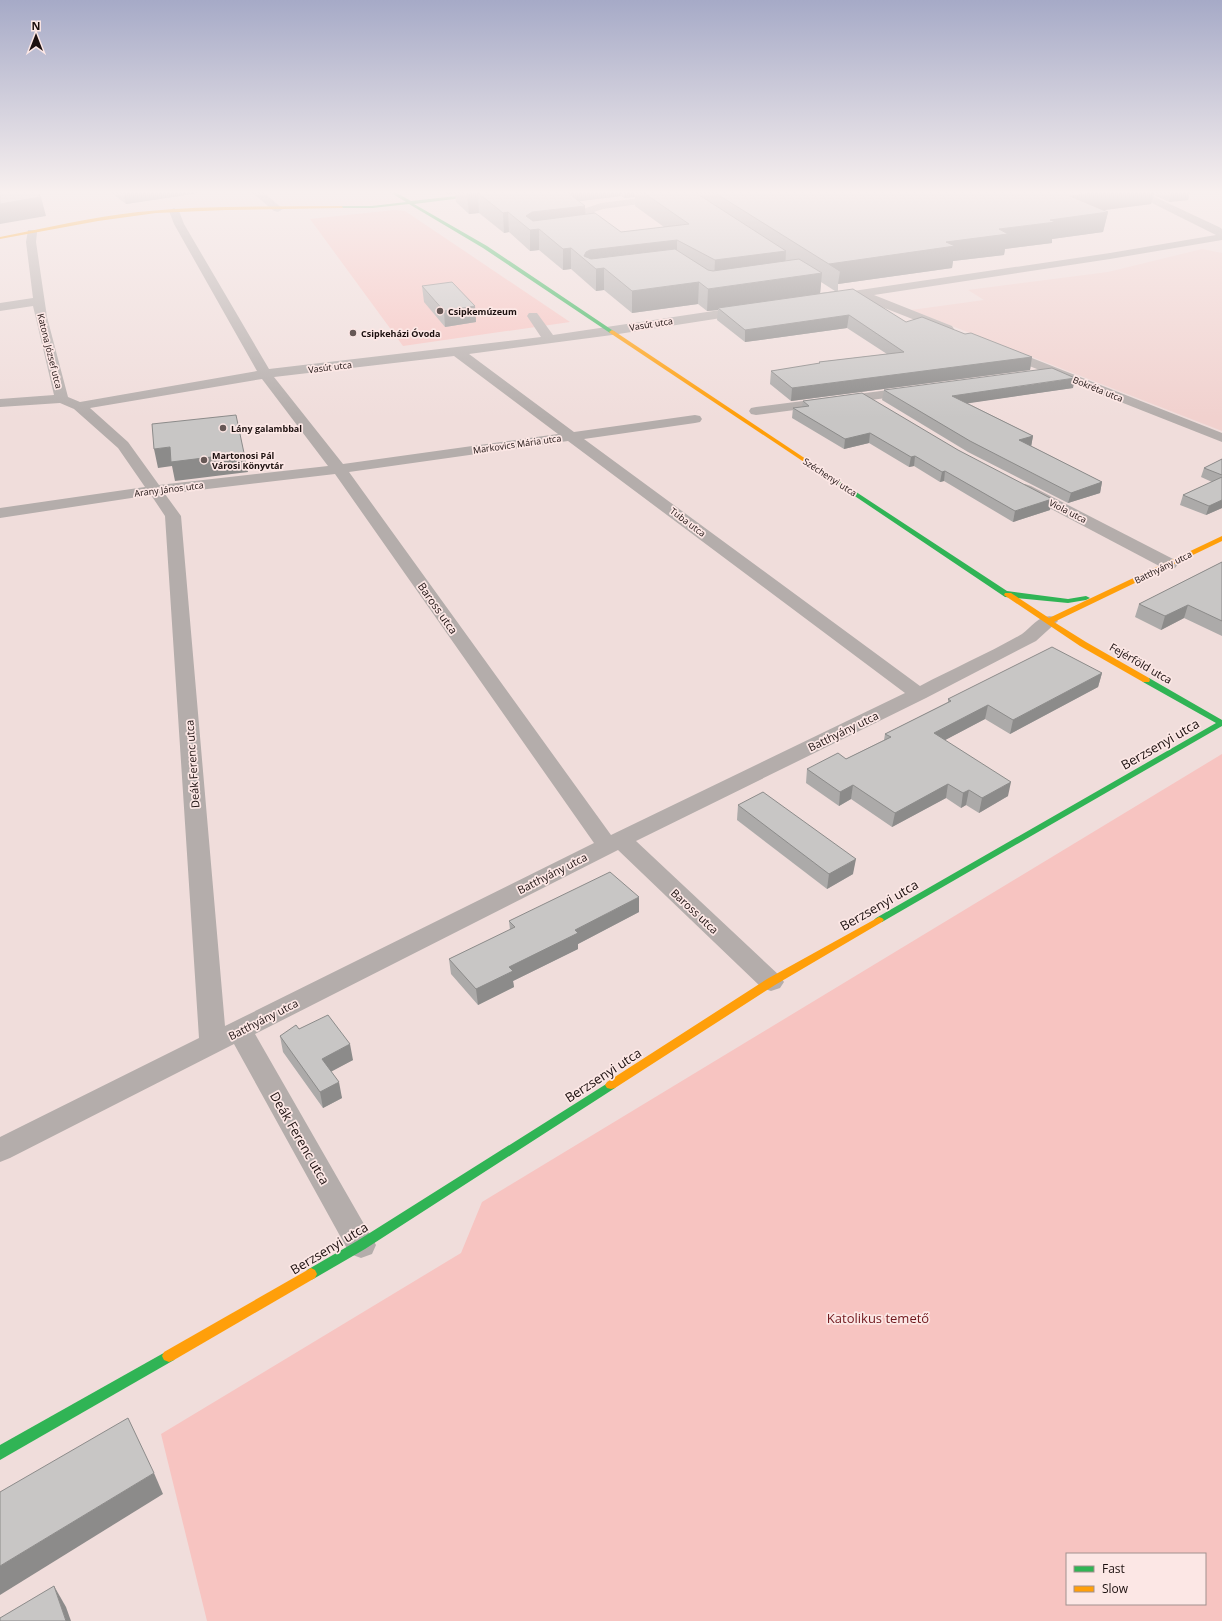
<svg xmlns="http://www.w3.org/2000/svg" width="1222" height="1621" font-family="'Open Sans',sans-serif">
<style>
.built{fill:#f1d1ce}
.green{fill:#f7c4c1;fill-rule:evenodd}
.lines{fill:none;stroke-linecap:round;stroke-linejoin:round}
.street{fill:#b4adab;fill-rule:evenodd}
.fast{fill:#30b455;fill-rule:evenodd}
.slow{fill:#ff9f0a;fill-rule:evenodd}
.wall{fill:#acaaa9;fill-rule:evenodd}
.shaded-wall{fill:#8c8b8a}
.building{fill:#c8c6c5;stroke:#8c8b8a}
.poi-dot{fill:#665856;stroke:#fce7e5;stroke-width:1.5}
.labels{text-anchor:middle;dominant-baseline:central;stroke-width:3.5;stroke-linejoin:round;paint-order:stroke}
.far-poi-label{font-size:9px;font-weight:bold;fill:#1c100f;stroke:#fce7e5;text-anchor:start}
.far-street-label{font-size:9px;fill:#1c100f;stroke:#fce7e5}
.street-label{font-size:11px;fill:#1c100f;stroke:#fce7e5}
.near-street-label{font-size:13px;fill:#1c100f;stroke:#fce7e5}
.near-park-label{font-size:13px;fill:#70171c;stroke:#fce7e5}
</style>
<rect width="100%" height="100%" fill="#f0dddb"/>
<path class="built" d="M 1202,249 L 1222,253 L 1222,431 L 911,310 L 984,300 L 968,290 L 1108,272 Z"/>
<g class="green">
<path d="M 394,210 L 405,211 L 570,322 L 403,346 L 310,219 Z"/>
<path d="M 1222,754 L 1222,1621 L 207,1621 L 161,1434 L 461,1253 L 482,1202 ZM 1067,1554 L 1205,1554 L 1205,1604 L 1067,1604 Z"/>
</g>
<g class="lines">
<g class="street">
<path d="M 250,191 L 262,191 L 283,209 L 278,212 L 274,211 Z"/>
<path d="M 1128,191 L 1142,191 L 1219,227 L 1222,229 L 1222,240 L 1110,259 L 874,295 L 952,326 L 954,329 L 952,332 L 948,333 L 859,298 L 833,302 L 829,301 L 827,298 L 829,295 L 833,294 L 1110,253 L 1216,235 Z"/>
<path d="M 664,195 L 668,196 L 669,198 L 668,200 L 603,209 L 594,212 L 607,228 L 606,230 L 591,233 L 586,230 L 587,228 L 595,226 L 582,211 L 583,209 L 601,203 Z"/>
<path d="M 174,208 L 179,211 L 184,224 L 269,369 L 541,337 L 527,316 L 529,313 L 537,313 L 553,335 L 747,306 L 751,307 L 753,310 L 751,313 L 747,314 L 612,335 L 469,354 L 574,432 L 695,415 L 700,416 L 702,419 L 700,422 L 695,423 L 584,439 L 920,686 C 954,668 989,653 1022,634 C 1033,626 1040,613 1055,617 L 1058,621 L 1036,641 L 926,698 L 636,841 L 780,976 L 784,982 L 780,988 L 771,991 L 762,988 L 618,850 L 255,1034 L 376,1245 L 372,1254 L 361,1258 L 350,1254 L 234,1044 L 10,1158 L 0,1162 L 0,1137 L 199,1038 L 165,516 L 151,495 L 0,518 L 0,508 L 145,487 L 118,448 L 74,409 L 60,403 L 0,407 L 0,399 L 54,395 L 33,306 L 0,311 L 0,303 L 33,298 L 26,242 L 28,230 L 36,230 L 37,232 L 36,242 L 47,317 L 68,397 L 80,402 L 257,371 L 174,224 L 169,211 ZM 454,356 L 558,434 L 343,464 L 274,377 ZM 262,379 L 328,466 L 159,485 L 128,442 L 90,408 ZM 568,441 L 905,693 L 611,835 L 349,472 ZM 335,474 L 594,843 L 225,1026 L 181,516 L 165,494 Z"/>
<path d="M 1004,347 L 1222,433 L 1222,442 L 999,354 L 997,351 L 999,348 Z"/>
<path d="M 912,387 L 917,388 L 919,391 L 917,394 L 756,415 L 751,414 L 749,411 L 751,408 L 756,407 Z"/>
<path d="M 1025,484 L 1031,486 L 1175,560 L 1178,564 L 1175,568 L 1169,569 L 1163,568 L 1019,492 L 1017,489 L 1019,486 Z"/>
</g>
<g class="fast">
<path d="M 388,191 L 393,191 L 411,201 L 502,191 L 517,191 L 414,204 L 487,246 L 615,332 L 610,333 L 483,248 L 409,204 L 372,208 L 342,208 L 340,207 L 342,206 L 372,206 L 406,202 Z"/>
<path d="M 815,465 L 1007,591 L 1068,599 L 1086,596 L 1090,598 L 1086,600 L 1068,603 L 1005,597 L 813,468 L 812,467 Z"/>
<path d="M 1143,678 L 1149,678 L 1222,720 L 1222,726 L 882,922 L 876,922 L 874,920 L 876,918 L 1216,723 L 1143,682 L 1142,680 Z"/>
<path d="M 611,1081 L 615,1082 L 617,1085 L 615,1088 L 365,1249 L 315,1278 L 311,1280 L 307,1278 L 305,1274 L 307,1270 L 357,1241 Z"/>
<path d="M 169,1350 L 174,1352 L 176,1356 L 174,1360 L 0,1460 L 0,1445 Z"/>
</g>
<g class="slow">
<path d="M 342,206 L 343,208 L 226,210 L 156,213 L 98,221 L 0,239 L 0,237 C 46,228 92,217 138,212 C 206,205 274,207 342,206 Z"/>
<path d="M 612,330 L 614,331 L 818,467 L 813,468 L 610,333 L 609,332 Z"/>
<path d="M 1222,536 L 1222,541 L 1054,622 L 1086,642 L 1149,678 L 1150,680 L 1149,682 L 1143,682 L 1080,646 L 1004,595 L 1005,593 L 1011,593 L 1049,618 Z"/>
<path d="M 879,917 L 882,918 L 884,920 L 882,922 L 775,985 L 615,1088 L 611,1089 L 607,1088 L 605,1085 L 607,1082 L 767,979 Z"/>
<path d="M 311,1268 L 315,1270 L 317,1274 L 315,1278 L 174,1360 L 169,1362 L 164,1360 L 162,1356 L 164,1352 Z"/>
</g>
</g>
<g class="wall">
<path d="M 109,191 L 199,191 L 199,193 L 126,204 Z"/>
<path d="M 444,191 L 1190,191 L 1188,200 L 1169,202 L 1154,195 L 1151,204 L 1104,210 L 1108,212 L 1103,232 L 1052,239 L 1052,243 L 1005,249 L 1004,255 L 953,261 L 952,268 L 838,284 L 838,291 L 906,322 L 965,334 L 1032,357 L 1030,370 L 791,401 L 770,384 L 771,371 L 819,364 L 819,362 L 887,354 L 847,328 L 745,342 L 717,320 L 718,310 L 707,311 L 698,304 L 632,313 L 604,290 L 596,291 L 571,269 L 563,270 L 539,250 L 530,251 L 509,232 L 504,233 L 479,213 L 469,214 L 456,202 L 455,193 L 447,194 ZM 621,196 L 624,198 L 635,197 L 635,206 L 664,227 L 621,232 L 586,214 L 579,201 ZM 821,282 L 835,291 L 820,293 Z"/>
<path d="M 422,286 L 475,306 L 476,322 L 445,327 L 424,302 Z"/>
<path d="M 1073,388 L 967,403 L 1033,436 L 1031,446 L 1102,482 L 1100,493 L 1068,503 L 968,452 L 882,400 L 884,390 Z"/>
<path d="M 803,401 L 1050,510 L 1013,522 L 944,481 L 940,482 L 914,466 L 909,467 L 869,443 L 844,449 L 792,418 L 793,408 L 802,407 Z"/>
<path d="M 1222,459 L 1222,508 L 1206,515 L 1180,505 L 1183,495 L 1212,482 L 1201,477 L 1204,468 Z"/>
<path d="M 1222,562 L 1222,636 L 1184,618 L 1161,630 L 1135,617 L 1139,604 Z"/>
<path d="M 1102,673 L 1098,687 L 1010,734 L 985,719 L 945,740 L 1008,796 L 979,813 L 966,805 L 961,808 L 946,798 L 892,827 L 851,799 L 839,806 L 806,783 L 807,769 L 846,759 L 884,740 L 885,734 L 948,702 L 948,699 Z"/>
<path d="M 738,805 L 853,874 L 827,889 L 737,820 Z"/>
<path d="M 639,912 L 578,944 L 578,949 L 513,981 L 514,987 L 478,1005 L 451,974 L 449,959 L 510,930 L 509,921 Z"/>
<path d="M 299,1029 L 353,1060 L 331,1071 L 342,1098 L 323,1108 L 283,1052 L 280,1036 Z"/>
</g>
<g class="shaded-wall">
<path d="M 123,191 L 199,191 L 199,193 L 126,204 Z"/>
<path d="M 446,191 L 455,191 L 455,193 L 447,194 Z"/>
<path d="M 557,191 L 621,191 L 621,196 L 557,204 Z"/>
<path d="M 624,191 L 635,191 L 635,197 L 624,198 Z"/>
<path d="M 1106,191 L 1155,191 L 1151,204 L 1066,215 L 1070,196 Z"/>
<path d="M 1172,191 L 1190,191 L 1188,200 L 1169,202 Z"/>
<path d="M 478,193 L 479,213 L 469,214 L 467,194 Z"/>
<path d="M 38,195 L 40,195 L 41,197 L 46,216 L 0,224 L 0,204 Z"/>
<path d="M 585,206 L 586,226 L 539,229 L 539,250 L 530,251 L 530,230 L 526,216 L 532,212 Z"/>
<path d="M 508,212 L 509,232 L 504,233 L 503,213 Z"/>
<path d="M 1108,212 L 1103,232 L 1052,239 L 1052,243 L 1005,249 L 1004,255 L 953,261 L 952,268 L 838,284 L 840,271 L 829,264 L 946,242 L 999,229 L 1050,220 Z"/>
<path d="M 677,240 L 677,261 L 604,268 L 604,290 L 596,291 L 596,269 L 584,256 L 586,252 L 590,250 Z"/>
<path d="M 571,248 L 571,269 L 563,270 L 563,249 Z"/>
<path d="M 786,251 L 785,272 L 714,281 L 715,260 Z"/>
<path d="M 822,273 L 820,295 L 718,308 L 718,310 L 707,311 L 708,289 Z"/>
<path d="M 699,282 L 698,304 L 632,313 L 632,291 Z"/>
<path d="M 475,306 L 476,322 L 445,327 L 444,311 Z"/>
<path d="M 849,315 L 847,328 L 745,342 L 745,330 Z"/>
<path d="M 1032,357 L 1030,370 L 791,401 L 792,388 Z"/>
<path d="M 1075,378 L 1073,388 L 950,406 L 952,396 Z"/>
<path d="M 870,433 L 869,443 L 844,449 L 845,439 Z"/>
<path d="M 1033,436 L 1031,447 L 1019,440 Z"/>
<path d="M 170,447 L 244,453 L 248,472 L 175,481 L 172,466 L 158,468 L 154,449 Z"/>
<path d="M 915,456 L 914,466 L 909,467 L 911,457 Z"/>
<path d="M 945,471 L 944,481 L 940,482 L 942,472 Z"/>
<path d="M 1102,482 L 1100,493 L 1068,503 L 1071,493 Z"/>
<path d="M 1052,499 L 1050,510 L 1013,522 L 1015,511 Z"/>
<path d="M 1222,500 L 1222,508 L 1206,515 L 1209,506 Z"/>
<path d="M 1188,605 L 1184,618 L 1161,630 L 1165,616 Z"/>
<path d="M 1102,673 L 1098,687 L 1010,734 L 1013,720 Z"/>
<path d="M 988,705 L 985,719 L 932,747 L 934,733 Z"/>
<path d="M 1011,782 L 1008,796 L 979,813 L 982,798 Z"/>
<path d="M 948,784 L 946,798 L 892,827 L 895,813 Z"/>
<path d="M 853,785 L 851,799 L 839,806 L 840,792 Z"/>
<path d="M 969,790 L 966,805 L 961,808 L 963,793 Z"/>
<path d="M 856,859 L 853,874 L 827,889 L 829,874 Z"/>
<path d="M 639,897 L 639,912 L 578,944 L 578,949 L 513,981 L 514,987 L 478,1005 L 476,989 L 509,967 L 575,930 Z"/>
<path d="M 350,1044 L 353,1060 L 325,1075 L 322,1059 Z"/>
<path d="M 339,1082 L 342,1098 L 323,1108 L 320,1092 Z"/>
<path d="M 154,1473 L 163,1494 L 0,1595 L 0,1566 Z"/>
<path d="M 54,1586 L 66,1607 L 71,1621 L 66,1621 Z"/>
</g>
<g class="building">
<path d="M 0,191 L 36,191 L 40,195 L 38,195 L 41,197 L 0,204 Z"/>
<path d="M 464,191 L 566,191 L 585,206 L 532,212 L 526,216 L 533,221 L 595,213 L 621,232 L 689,224 L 641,191 L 693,191 L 786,251 L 715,260 L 677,240 L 590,250 L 586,252 L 584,256 L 591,259 L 675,249 L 708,270 L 713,271 L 799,259 L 822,273 L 708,289 L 699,282 L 632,291 L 604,268 L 596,269 L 571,248 L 563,249 L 539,229 L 530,230 L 508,212 L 503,213 L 478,193 L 467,194 Z"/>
<path d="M 712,191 L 1106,191 L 1070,196 L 1108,212 L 1050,220 L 1056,222 L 999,229 L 1008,234 L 946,242 L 955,246 L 829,264 L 840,271 Z"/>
<path d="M 452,282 L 475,306 L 444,311 L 422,286 Z"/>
<path d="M 853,289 L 906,322 L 922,317 L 965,334 L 971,333 L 1032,357 L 792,388 L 771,371 L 820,363 L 819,362 L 904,352 L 849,315 L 745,330 L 718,308 Z"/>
<path d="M 1052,368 L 1075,378 L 952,396 L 1033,436 L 1019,440 L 1102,482 L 1071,493 L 970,441 L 884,390 Z"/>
<path d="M 862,393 L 958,450 L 1052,499 L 1015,511 L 945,471 L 942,472 L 915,456 L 911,457 L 870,433 L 845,439 L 793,408 L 809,406 L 803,401 Z"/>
<path d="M 236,415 L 244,453 L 171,462 L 170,447 L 154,449 L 152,424 Z"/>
<path d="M 1222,459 L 1222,475 L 1204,468 Z"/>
<path d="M 1222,477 L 1222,500 L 1209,506 L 1183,495 Z"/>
<path d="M 1222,562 L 1222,621 L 1188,605 L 1165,616 L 1139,604 Z"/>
<path d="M 1052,647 L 1102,673 L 1013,720 L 988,705 L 934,733 L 1011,782 L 982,798 L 969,790 L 963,793 L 948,784 L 895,813 L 853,785 L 840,792 L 807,769 L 838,753 L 846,759 L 891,737 L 885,734 L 951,701 L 948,699 Z"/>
<path d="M 763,792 L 856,859 L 829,874 L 738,805 Z"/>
<path d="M 610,872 L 639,897 L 575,930 L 578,933 L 509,967 L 513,971 L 476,989 L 449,959 L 515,927 L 509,921 Z"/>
<path d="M 328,1015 L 350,1044 L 322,1059 L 339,1082 L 320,1092 L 280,1036 L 296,1025 L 299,1029 Z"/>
<path d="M 128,1418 L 154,1473 L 0,1566 L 0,1492 Z"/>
<path d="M 54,1586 L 66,1621 L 0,1621 L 0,1618 Z"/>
</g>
<linearGradient id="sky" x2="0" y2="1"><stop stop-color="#a6aac7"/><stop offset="0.46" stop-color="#f8f0ef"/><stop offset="1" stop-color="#f8f0ef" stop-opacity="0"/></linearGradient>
<rect width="1222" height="418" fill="url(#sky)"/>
<g class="poi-dot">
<circle cx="440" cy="311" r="4"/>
<circle cx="353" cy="333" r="4"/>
<circle cx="223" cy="428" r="4"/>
<circle cx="204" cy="460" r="4"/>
</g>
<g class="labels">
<g class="far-poi-label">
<text x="448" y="311">Csipkemúzeum</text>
<text x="361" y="333">Csipkeházi Óvoda</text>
<text x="231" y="428">Lány galambbal</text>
<text x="212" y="455">Martonosi Pál<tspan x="212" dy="10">Városi Könyvtár</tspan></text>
</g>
<g class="far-street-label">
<text transform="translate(651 324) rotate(-9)">Vasút utca</text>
<text transform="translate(50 351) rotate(76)">Katona József utca</text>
<text transform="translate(330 367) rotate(-7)">Vasút utca</text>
<text transform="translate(1098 389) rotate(22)">Bokréta utca</text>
<text transform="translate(517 444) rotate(-8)">Markovics Mária utca</text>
<text transform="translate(830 477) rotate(33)">Széchenyi utca</text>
<text transform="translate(169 489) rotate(-7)">Arany János utca</text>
<text transform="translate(1068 511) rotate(27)">Viola utca</text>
<text transform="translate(688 522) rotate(37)">Tuba utca</text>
<text transform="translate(1163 567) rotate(-26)">Batthyány utca</text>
</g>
<g class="street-label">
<text transform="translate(438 608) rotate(55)">Baross utca</text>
<text transform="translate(1141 663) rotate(30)">Fejérföld utca</text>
<text transform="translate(843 731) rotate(-26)">Batthyány utca</text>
<text transform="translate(192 764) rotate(-94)">Deák Ferenc utca</text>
<text transform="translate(552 873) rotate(-27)">Batthyány utca</text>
<text transform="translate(695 911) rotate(43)">Baross utca</text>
<text transform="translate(263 1019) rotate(-27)">Batthyány utca</text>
</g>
<g class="near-street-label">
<text transform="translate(1160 744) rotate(-30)">Berzsenyi utca</text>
<text transform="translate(879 905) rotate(-30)">Berzsenyi utca</text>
<text transform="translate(603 1075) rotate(-33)">Berzsenyi utca</text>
<text transform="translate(300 1138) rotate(60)">Deák Ferenc utca</text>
<text transform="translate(329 1248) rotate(-31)">Berzsenyi utca</text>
</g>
<g class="near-park-label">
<text x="878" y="1318">Katolikus temető</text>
</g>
</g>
<rect x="1066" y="1553" width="140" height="52" fill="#fce7e5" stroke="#a2918f"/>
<rect x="1074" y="1566" width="20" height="6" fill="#30b455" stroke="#a2918f"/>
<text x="1102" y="1573" font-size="12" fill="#1c100f">Fast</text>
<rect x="1074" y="1586" width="20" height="6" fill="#ff9f0a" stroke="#a2918f"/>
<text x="1102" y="1593" font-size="12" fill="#1c100f">Slow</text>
<g transform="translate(36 36)" stroke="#fce7e5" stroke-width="3" paint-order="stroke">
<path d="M0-3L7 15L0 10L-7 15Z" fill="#1c100f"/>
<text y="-6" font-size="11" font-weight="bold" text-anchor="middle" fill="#1c100f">N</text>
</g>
</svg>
